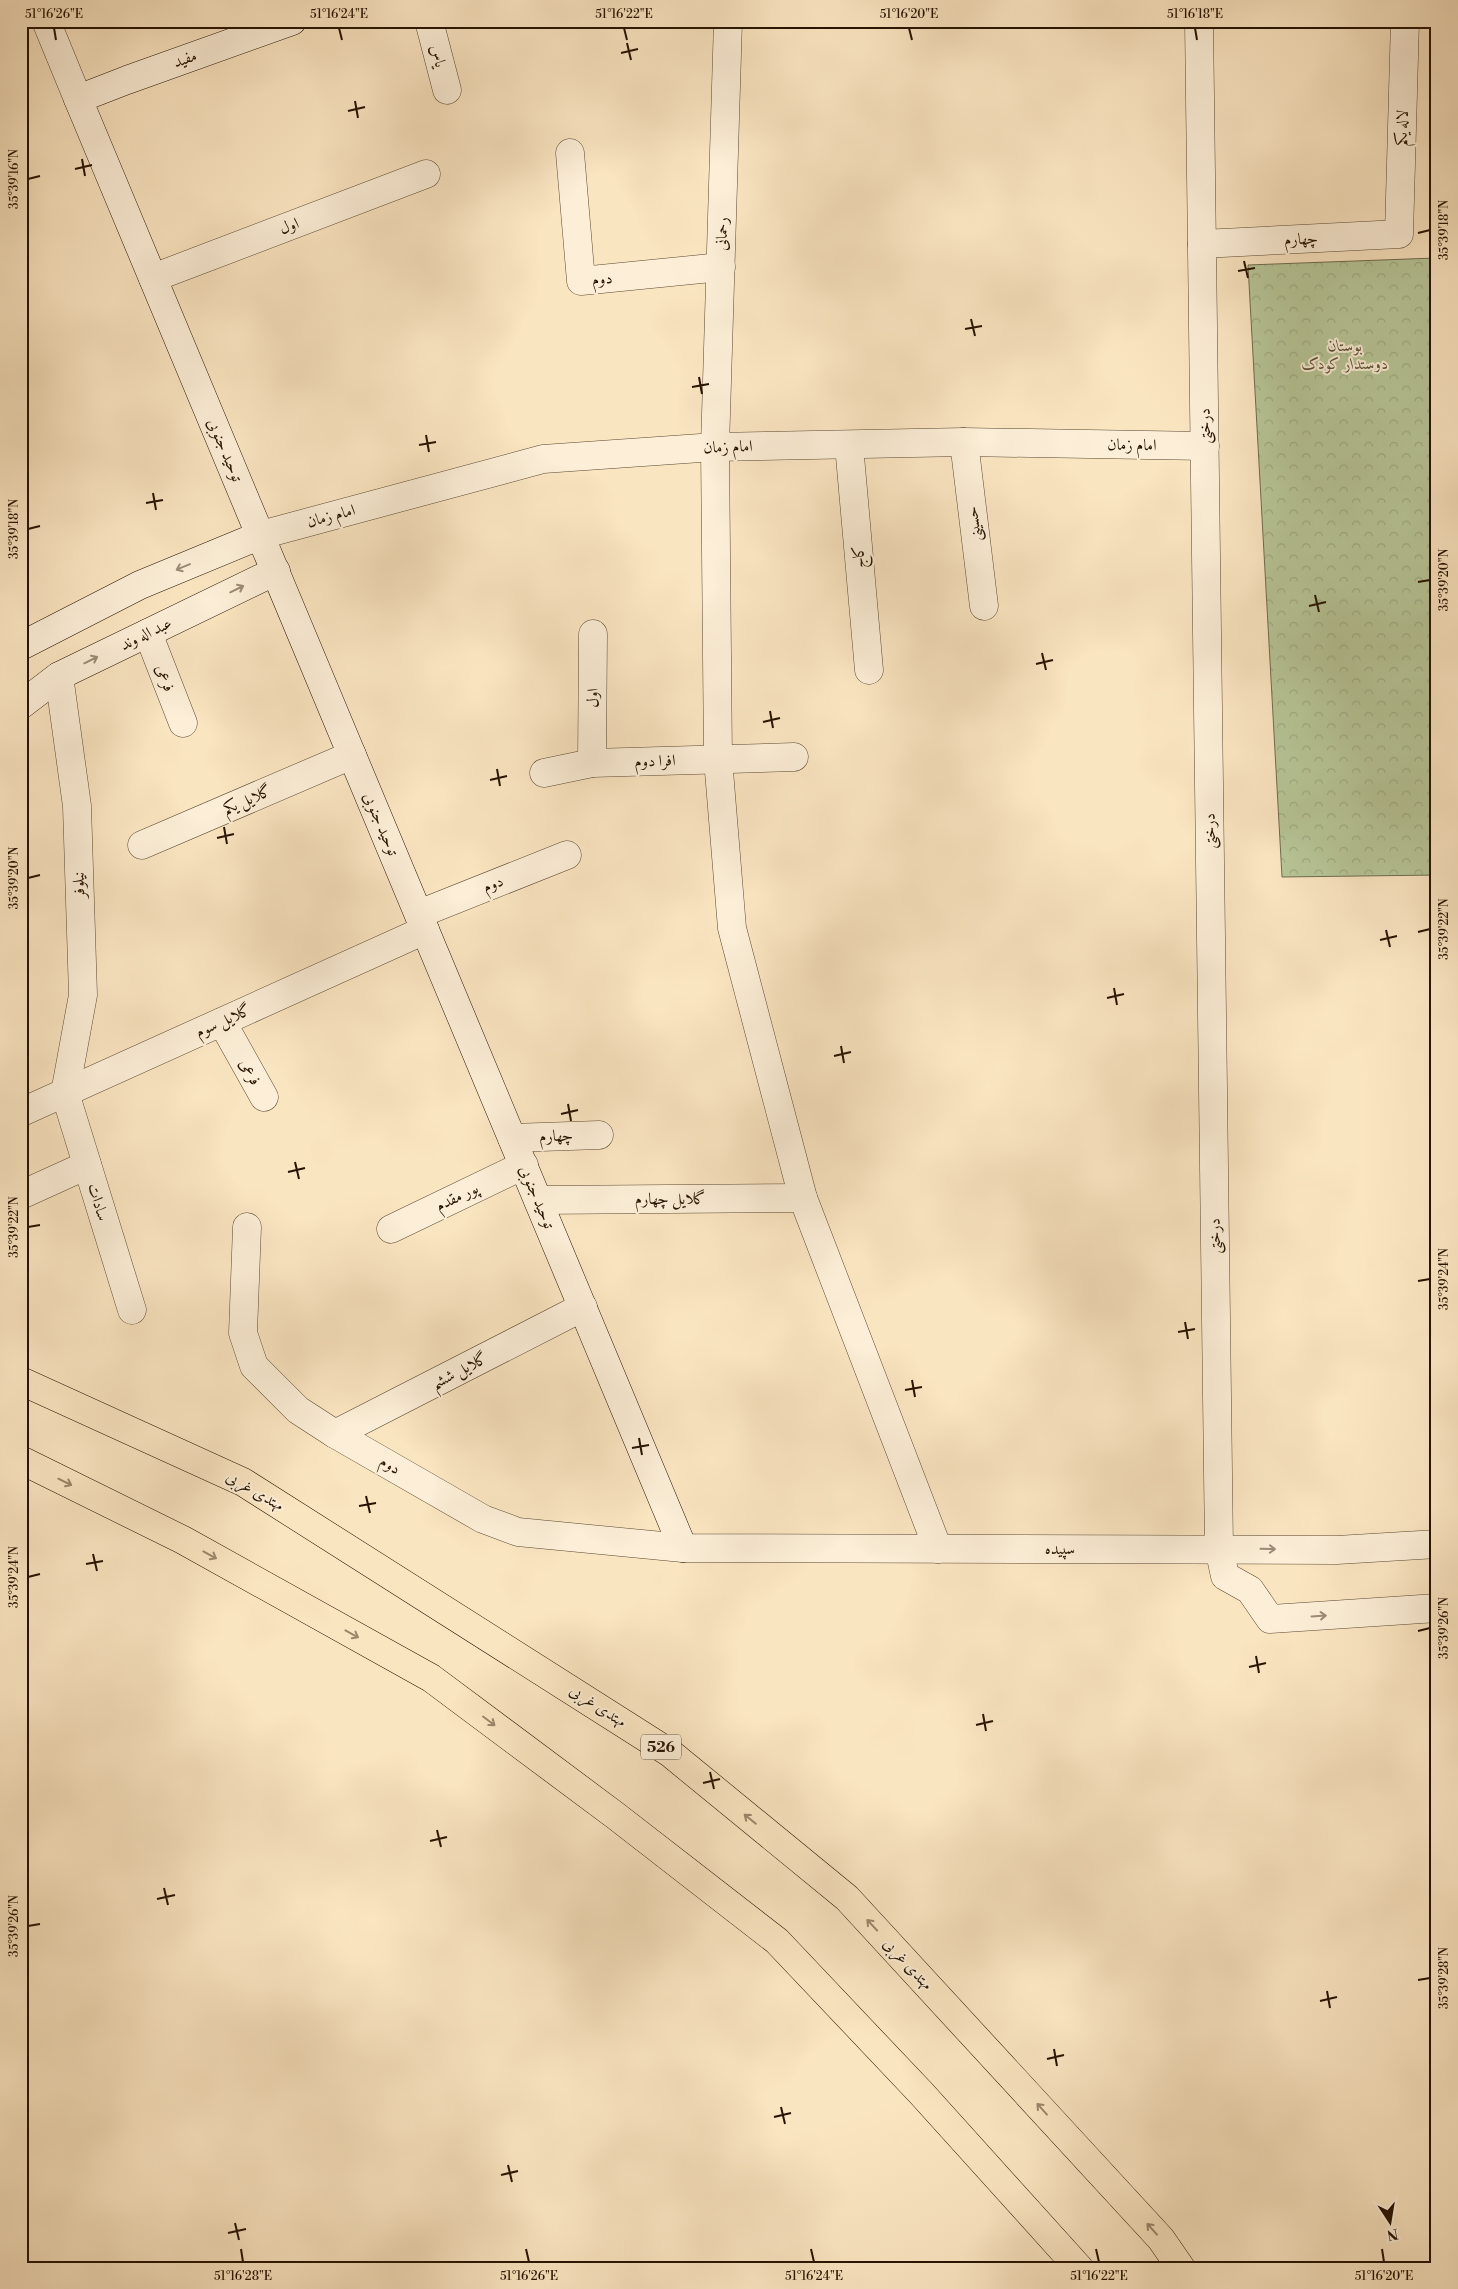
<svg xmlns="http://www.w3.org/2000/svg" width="1458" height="2289" font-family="'Libre Bodoni',Amiri,serif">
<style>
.park{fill:url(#park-crowns);stroke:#6e6c4c}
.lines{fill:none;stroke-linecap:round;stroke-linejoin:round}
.street-casing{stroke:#5b4831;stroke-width:29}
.secondary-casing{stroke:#261301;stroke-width:29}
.primary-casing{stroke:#261301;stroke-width:29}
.street{stroke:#fceed7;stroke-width:28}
.secondary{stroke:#fceed7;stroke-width:28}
.primary{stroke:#fae5c1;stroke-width:28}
.oneway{stroke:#9c8b77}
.oneway2{stroke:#9b866b}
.ticks{fill:none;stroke:#261301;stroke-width:2}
.labels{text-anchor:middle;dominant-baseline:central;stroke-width:4;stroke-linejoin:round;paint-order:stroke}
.shield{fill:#fceed7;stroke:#665541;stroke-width:1}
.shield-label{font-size:15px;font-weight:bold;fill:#261301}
.street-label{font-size:16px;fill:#261301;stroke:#fceed7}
.park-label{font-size:16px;font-style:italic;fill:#595236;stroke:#fceed7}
.neatline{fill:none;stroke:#261301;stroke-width:2}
.ticks-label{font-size:12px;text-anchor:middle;fill:#261301}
</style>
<defs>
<pattern id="park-crowns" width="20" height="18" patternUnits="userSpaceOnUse" patternTransform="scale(1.25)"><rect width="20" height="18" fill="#b7c698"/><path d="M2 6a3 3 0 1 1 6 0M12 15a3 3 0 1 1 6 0" fill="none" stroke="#9da981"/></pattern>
</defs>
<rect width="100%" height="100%" fill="#fae5c1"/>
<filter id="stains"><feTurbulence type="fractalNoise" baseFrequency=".004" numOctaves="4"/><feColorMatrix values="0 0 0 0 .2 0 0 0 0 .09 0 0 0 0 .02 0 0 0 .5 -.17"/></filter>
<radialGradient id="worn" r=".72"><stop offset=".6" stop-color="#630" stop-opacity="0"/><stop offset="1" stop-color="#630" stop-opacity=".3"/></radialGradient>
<path class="park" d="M 1435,21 L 1437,21 L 1437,875 L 1282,877 L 1248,265 L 1435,258 Z"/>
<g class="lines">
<defs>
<g id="street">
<path d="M 46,21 L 78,99"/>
<path d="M 429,21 L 447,90"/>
<path d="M 728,21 L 715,447 L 718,759 L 732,928 L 803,1198 L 938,1549"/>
<path d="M 1199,21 L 1219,1548 L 1225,1576 L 1250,1590 L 1270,1619 L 1437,1608"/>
<path d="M 570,153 L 581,281 L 721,267"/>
<path d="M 1202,244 L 1399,234 L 1405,21"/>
<path d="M 153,278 L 426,174"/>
<path d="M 964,442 L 984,606"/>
<path d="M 849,445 L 869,670"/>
<path d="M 261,535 L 543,459 L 715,447 L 964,442 L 1205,446"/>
<path d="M 148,633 L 183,723"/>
<path d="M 59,676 L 77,806 L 83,995 L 65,1093 L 132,1310"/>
<path d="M 592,763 L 593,634"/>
<path d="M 544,773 L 592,763 L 794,757"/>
<path d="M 142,845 L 352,755"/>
<path d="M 419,914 L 567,855"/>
<path d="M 222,1022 L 264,1097"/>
<path d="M 22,1112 L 425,930"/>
<path d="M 512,1138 L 599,1135"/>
<path d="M 21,1195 L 87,1165"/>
<path d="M 538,1200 L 803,1198"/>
<path d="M 247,1227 L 243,1333 L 254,1366 L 298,1410 L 335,1434 L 483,1519 L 518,1532 L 683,1548 L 1337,1550 L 1437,1544"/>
<path d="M 391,1229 L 524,1165"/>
<path d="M 335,1434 L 583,1307"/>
</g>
<g id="secondary">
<path d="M 292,21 L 127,80 L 78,99 L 683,1548"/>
<path d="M 21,646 L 140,585 L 261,535"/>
<path d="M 21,705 L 59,676 L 276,571"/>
</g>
<g id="primary">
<path d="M 21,1381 L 243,1482 L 670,1753 L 847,1898 L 1161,2239 L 1181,2268"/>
<path d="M 21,1460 L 183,1540 L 431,1678 L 616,1816 L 777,1941 L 922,2094 L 1079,2268"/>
</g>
</defs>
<use href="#street" class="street-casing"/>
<use href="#secondary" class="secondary-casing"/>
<use href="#primary" class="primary-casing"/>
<use href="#street" class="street"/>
<use href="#secondary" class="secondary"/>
<use href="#primary" class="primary"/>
</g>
<defs><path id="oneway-shaft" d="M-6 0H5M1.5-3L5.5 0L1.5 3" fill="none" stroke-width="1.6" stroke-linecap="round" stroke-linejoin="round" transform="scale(1.25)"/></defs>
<g class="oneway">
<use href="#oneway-shaft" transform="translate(183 567) rotate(157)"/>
<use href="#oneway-shaft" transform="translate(237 589) rotate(-26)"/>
<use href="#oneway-shaft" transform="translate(91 660) rotate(-26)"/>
<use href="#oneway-shaft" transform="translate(1268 1549) rotate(1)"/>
<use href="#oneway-shaft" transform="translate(1319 1616) rotate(-4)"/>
</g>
<g class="oneway2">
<use href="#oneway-shaft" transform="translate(65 1482) rotate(26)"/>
<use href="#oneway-shaft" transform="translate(210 1555) rotate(29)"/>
<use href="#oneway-shaft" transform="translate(352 1634) rotate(29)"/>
<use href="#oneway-shaft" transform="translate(489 1721) rotate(37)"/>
<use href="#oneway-shaft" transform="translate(750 1819) rotate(-141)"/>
<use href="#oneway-shaft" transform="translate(872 1925) rotate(-133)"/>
<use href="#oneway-shaft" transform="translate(1042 2109) rotate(-132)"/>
<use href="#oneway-shaft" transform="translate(1152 2229) rotate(-132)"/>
</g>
<path class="ticks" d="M 54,28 L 56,40M 339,28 L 342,40M 624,28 L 627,40M 909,28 L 912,40M 1195,28 L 1197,40M 627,43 L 631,60M 621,53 L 638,49M 355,101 L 358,118M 348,111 L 365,107M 82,159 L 85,176M 75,169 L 92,165M 28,179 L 40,176M 1418,233 L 1430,230M 1244,261 L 1248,278M 1238,271 L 1255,268M 971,319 L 975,336M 965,329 L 982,326M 699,377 L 702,394M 692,387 L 709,384M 426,435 L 429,452M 419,445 L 436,442M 153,493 L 156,510M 146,503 L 163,500M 28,529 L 40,526M 1418,582 L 1430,580M 1315,595 L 1319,612M 1309,606 L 1326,602M 1042,653 L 1046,670M 1036,664 L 1053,660M 770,711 L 773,728M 763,722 L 780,718M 497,769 L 500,786M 490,780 L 507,776M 224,827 L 227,844M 217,838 L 234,834M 28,878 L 40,875M 1386,930 L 1390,947M 1418,932 L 1430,929M 1380,940 L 1397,936M 1114,988 L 1117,1005M 1107,998 L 1124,994M 841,1046 L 844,1063M 834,1056 L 851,1052M 568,1104 L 571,1121M 561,1114 L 578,1110M 295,1162 L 299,1179M 288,1172 L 305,1168M 28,1227 L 40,1225M 1418,1281 L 1430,1279M 1185,1322 L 1188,1339M 1178,1332 L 1195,1329M 912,1380 L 915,1397M 905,1390 L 922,1387M 639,1438 L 642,1455M 632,1448 L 649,1445M 366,1496 L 370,1513M 359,1506 L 376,1503M 93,1554 L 97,1571M 86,1564 L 103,1561M 28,1577 L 40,1574M 1418,1631 L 1430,1628M 1256,1656 L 1259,1673M 1249,1667 L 1266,1663M 983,1714 L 986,1731M 976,1725 L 993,1721M 710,1772 L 714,1789M 703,1783 L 720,1779M 437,1830 L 441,1847M 430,1841 L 447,1837M 164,1888 L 168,1905M 157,1899 L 175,1895M 28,1926 L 40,1924M 1418,1980 L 1430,1978M 1327,1991 L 1330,2008M 1320,2001 L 1337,1997M 1054,2049 L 1057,2066M 1047,2059 L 1064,2055M 781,2107 L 785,2124M 774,2117 L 791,2113M 508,2165 L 512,2182M 501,2175 L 518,2171M 235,2223 L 239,2240M 228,2233 L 246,2229M 241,2249 L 243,2262M 526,2249 L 529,2262M 811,2249 L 814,2262M 1096,2249 L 1099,2262M 1382,2249 L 1384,2262"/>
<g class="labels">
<rect class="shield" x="641" y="1734.5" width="40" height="25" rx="4"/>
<g class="shield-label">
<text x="661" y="1747">526</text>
</g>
<g class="street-label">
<text transform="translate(438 56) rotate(76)">یاس</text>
<text transform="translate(185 59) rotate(-20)">مفید</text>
<text transform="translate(1402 128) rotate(-88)">لاله یکم</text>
<text transform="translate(289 226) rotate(-21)">اول</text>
<text transform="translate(722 234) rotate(-88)">رحمانی</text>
<text transform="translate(1301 239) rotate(-3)">چهارم</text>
<text transform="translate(602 279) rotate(-6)">دوم</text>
<text transform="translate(1205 426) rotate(-91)">درختی</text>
<text transform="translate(1132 445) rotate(1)">امام زمان</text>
<text transform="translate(728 447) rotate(-2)">امام زمان</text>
<text transform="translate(225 450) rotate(67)">توحید جنوبی</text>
<text transform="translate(331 516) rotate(-15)">امام زمان</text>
<text transform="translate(974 524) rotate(-97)">حسینی</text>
<text transform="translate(859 557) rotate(-95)">کاج</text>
<text transform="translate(146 634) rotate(-26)">عبد اله وند</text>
<text transform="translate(165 678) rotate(69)">فرعی</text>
<text transform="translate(593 698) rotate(-90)">اول</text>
<text transform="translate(655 761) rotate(-2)">افرا دوم</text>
<text transform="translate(247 800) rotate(-23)">گلایل یکم</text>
<text transform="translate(381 824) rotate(67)">توحید جنوبی</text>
<text transform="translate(1210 831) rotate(-91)">درختی</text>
<text transform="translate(493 884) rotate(-22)">دوم</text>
<text transform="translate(79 885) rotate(-92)">نیلوفر</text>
<text transform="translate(223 1021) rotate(-24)">گلایل سوم</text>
<text transform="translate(250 1072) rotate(61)">فرعی</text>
<text transform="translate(556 1136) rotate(-2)">چهارم</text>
<text transform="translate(457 1197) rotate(-26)">پور مقدم</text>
<text transform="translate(537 1197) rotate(67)">توحید جنوبی</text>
<text x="670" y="1199">گلایل چهارم</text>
<text transform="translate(98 1202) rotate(73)">سادات</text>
<text transform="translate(1215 1236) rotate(-91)">درختی</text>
<text transform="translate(459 1371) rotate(-27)">گلایل ششم</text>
<text transform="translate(390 1465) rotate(30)">دوم</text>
<text transform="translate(255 1491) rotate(30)">مهتدی غربی</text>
<text x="1060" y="1549">سپیده</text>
<text transform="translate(598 1706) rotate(33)">مهتدی غربی</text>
<text transform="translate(908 1964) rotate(47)">مهتدی غربی</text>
</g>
<g class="park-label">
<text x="1345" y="346">بوستان<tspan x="1345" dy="18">دوستدار کودک</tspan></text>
</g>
</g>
<rect width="1458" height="2289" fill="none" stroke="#fae5c1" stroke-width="55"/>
<g transform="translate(1390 2222) rotate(168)" stroke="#fceed7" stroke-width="4" paint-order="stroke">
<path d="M0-4L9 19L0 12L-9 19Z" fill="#261301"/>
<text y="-8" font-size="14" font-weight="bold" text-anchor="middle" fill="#261301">N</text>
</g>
<rect x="28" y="28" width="1402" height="2234" class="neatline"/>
<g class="ticks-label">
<text x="54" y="18">51°16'26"E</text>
<text x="339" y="18">51°16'24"E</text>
<text x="624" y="18">51°16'22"E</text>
<text x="909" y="18">51°16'20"E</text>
<text x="1195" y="18">51°16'18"E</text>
<text transform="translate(14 179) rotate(-90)" y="4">35°39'16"N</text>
<text transform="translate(1444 230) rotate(-90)" y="4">35°39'18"N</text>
<text transform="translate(14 529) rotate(-90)" y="4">35°39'18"N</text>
<text transform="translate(1444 580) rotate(-90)" y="4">35°39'20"N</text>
<text transform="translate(14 878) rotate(-90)" y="4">35°39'20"N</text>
<text transform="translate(1444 929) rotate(-90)" y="4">35°39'22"N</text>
<text transform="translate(14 1227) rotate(-90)" y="4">35°39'22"N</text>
<text transform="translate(1444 1279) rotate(-90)" y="4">35°39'24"N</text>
<text transform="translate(14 1577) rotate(-90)" y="4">35°39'24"N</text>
<text transform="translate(1444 1628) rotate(-90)" y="4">35°39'26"N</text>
<text transform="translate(14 1926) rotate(-90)" y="4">35°39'26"N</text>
<text transform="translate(1444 1978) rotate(-90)" y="4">35°39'28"N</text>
<text x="243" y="2280">51°16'28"E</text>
<text x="529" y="2280">51°16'26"E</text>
<text x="814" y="2280">51°16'24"E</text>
<text x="1099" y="2280">51°16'22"E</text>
<text x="1384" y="2280">51°16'20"E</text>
</g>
<rect width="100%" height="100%" filter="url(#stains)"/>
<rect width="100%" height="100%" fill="url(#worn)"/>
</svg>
